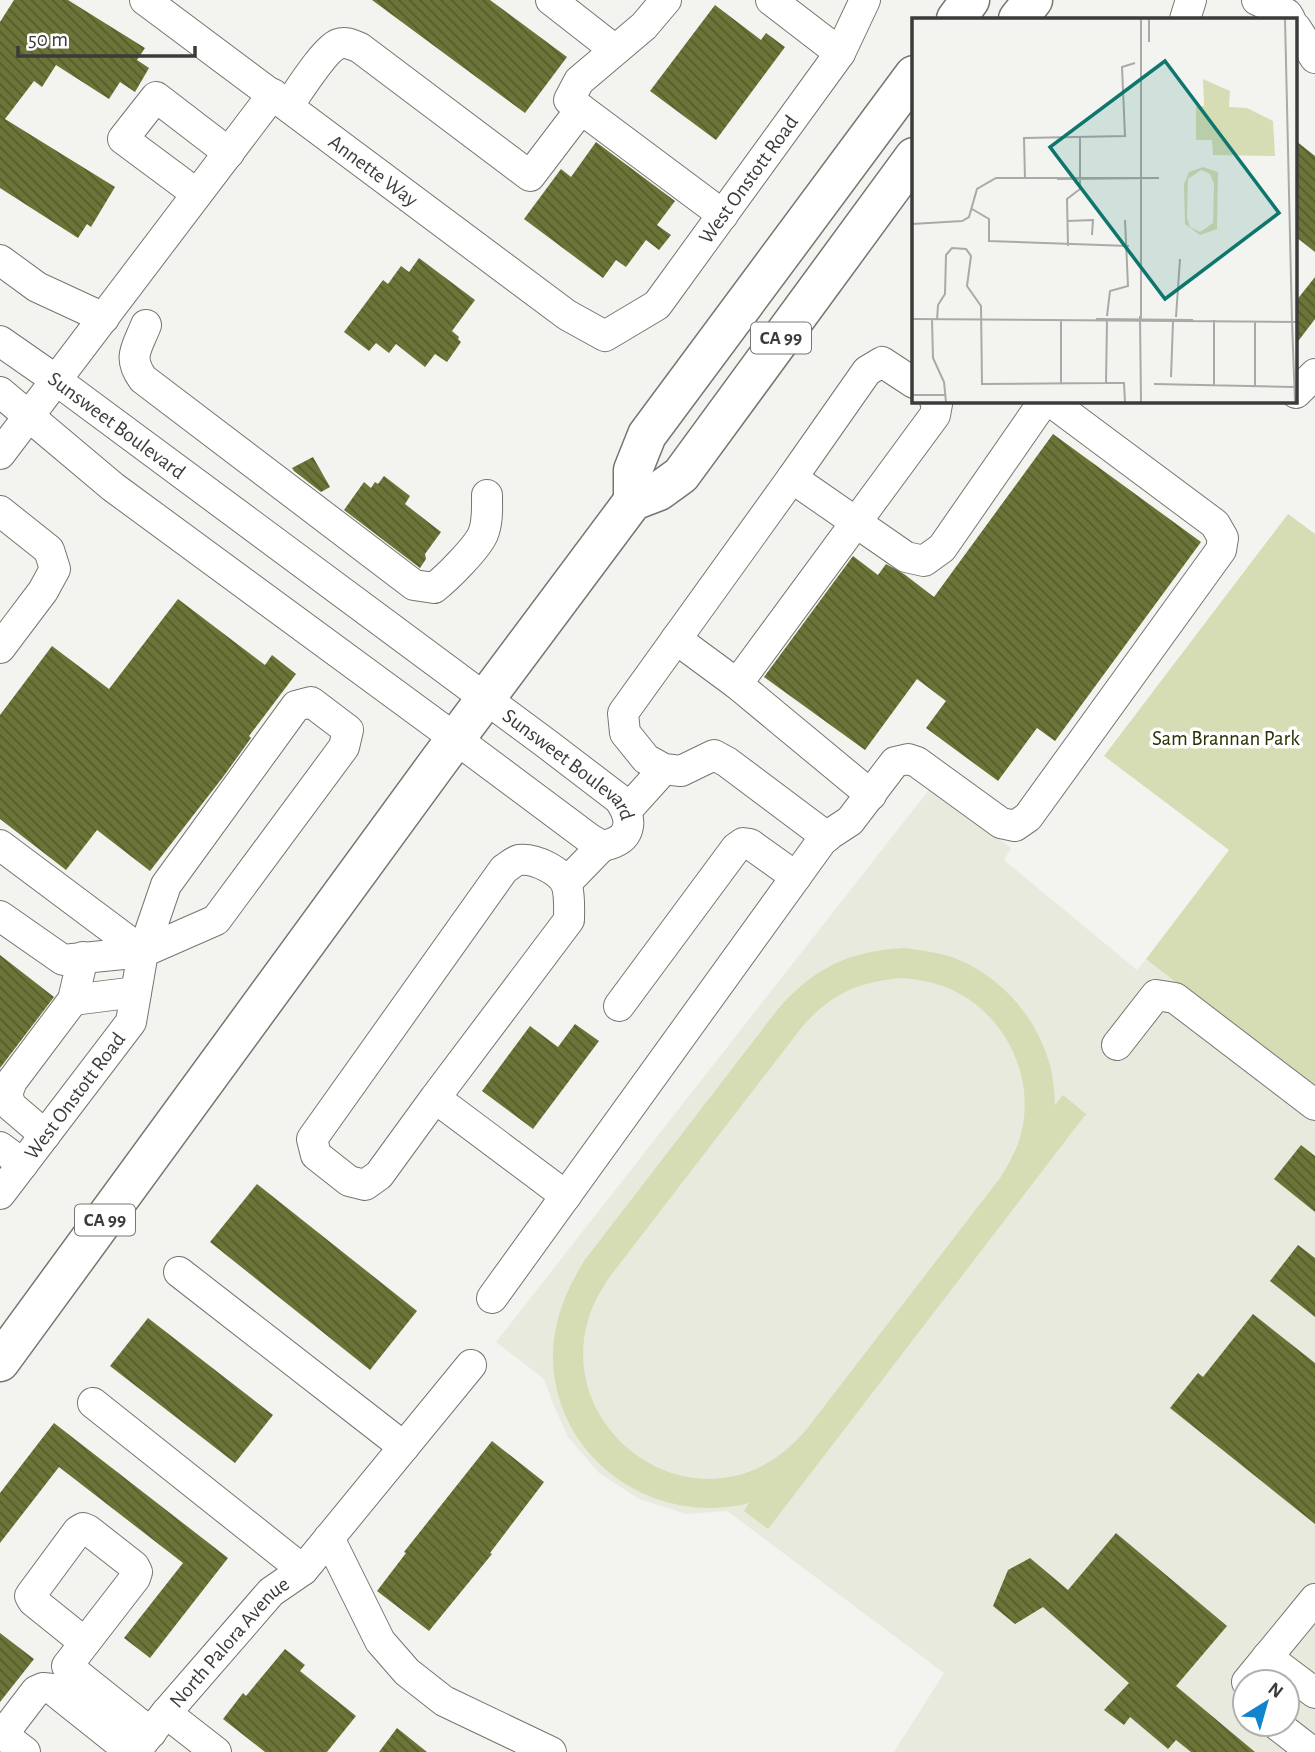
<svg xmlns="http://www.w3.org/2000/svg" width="1315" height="1752" font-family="'Alegreya Sans',sans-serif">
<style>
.built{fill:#e8eade;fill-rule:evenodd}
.green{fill:#d6ddb5;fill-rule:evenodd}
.building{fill:url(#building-back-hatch)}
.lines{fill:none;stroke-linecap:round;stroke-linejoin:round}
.minor-casing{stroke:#757672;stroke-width:32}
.highway-casing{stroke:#757672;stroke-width:41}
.minor{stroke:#fff;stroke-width:30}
.highway{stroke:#fff;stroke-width:38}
.labels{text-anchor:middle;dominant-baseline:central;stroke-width:7;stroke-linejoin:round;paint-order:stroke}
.shield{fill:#fff;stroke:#767675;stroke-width:2}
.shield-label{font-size:19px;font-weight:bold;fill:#3b3b3a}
.street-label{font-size:21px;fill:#3b3b3a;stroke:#fff}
.park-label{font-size:21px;fill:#2c3000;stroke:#fff}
.inset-road{fill:none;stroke:#a9aaa7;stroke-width:2}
.view{fill:#0f766e;fill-opacity:0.15;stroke:#0f766e;stroke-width:3.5}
.inset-edge{fill:none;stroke:#3b3b3a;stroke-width:3.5}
</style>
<defs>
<pattern id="building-back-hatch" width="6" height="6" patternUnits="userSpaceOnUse" patternTransform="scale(1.75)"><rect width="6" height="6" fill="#6c7437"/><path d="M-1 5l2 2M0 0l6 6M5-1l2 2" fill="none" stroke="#565c2e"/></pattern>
</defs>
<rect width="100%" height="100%" fill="#f3f4ef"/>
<path class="built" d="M 932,786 L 1011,848 L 1004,860 L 1137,970 L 1146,959 L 1315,1091 L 1315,1752 L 894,1752 L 944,1673 L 727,1511 L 686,1514 L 639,1499 L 599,1473 L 568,1437 L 553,1404 L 544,1379 L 496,1342 ZM 1245,1682 L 1287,1682 L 1287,1724 L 1245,1724 Z"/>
<g class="green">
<path d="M 1288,514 L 1315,534 L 1315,1091 L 1146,959 L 1229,850 L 1104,756 Z"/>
<path d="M 904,948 C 920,950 936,952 952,957 C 997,974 1032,1011 1047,1056 C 1053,1072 1054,1088 1055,1105 L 1063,1095 L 1086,1114 L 768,1529 L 744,1511 L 749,1503 C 655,1527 557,1461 553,1361 C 552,1324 565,1292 584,1261 L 778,1009 C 814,968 849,951 904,948 ZM 903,978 C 923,980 943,984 960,994 C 1012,1023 1038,1088 1018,1144 C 1013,1156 1007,1167 1000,1178 L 806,1430 C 792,1446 776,1460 756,1469 C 661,1510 557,1416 589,1317 C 593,1303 601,1291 608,1279 L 802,1027 C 831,994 859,981 903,978 Z"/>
</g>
<g class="building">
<path d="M 14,0 L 68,0 L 145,48 L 137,60 L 149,68 L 135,92 L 120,82 L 109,99 L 56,65 L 42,87 L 34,81 L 5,119 L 115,187 L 91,227 L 87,224 L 78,238 L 0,188 L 0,22 Z"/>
<path d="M 372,0 L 490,0 L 567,57 L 525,113 Z"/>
<path d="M 715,5 L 761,40 L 766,33 L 785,47 L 716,140 L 650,91 Z"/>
<path d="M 1296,141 L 1315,156 L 1315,252 L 1296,237 Z"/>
<path d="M 596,142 L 675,201 L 657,225 L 671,235 L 659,250 L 646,240 L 626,267 L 616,260 L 603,278 L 524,219 L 561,169 L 571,177 Z"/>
<path d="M 419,258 L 475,300 L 452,331 L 459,337 L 458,339 L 461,342 L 447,362 L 435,354 L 425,367 L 396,344 L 389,353 L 376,343 L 369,351 L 344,332 L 383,280 L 388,284 L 401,266 L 409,272 Z"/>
<path d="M 1315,277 L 1315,319 L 1296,344 L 1296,301 Z"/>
<path d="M 1053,434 L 1201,542 L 1055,741 L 1037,728 L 998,781 L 926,728 L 946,701 L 917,679 L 865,750 L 764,677 L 853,556 L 878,575 L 886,564 L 904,574 L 934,597 Z"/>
<path d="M 313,457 L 330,487 L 321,492 L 294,471 L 292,468 Z"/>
<path d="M 384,476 L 410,496 L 405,504 L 441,532 L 425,554 L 426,559 L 420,568 L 344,510 L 364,482 L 371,488 L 375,482 L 378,484 Z"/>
<path d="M 178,599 L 265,665 L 272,655 L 296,674 L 249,736 L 251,738 L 223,777 L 150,871 L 97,830 L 66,870 L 0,819 L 0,715 L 52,646 L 109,689 Z"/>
<path d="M 0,955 L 54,997 L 0,1068 Z"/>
<path d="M 575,1024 L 599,1041 L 533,1129 L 482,1091 L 530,1026 L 558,1047 Z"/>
<path d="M 1301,1145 L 1315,1156 L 1315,1212 L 1274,1179 Z"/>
<path d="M 257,1184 L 417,1311 L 370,1370 L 210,1242 Z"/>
<path d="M 1298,1245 L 1315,1258 L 1315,1317 L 1270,1281 Z"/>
<path d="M 1253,1314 L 1315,1363 L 1315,1524 L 1170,1408 L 1198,1373 L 1203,1377 Z"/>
<path d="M 148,1318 L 273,1415 L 235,1463 L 110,1366 Z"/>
<path d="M 54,1423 L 228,1558 L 150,1658 L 124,1638 L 183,1563 L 59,1467 L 0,1543 L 0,1493 Z"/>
<path d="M 492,1441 L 544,1482 L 490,1553 L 492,1554 L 429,1631 L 377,1591 L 406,1553 L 404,1552 Z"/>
<path d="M 1116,1533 L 1227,1626 L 1176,1686 L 1255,1752 L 1191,1752 L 1176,1740 L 1168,1749 L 1130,1717 L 1124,1725 L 1104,1710 L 1129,1683 L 1043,1607 L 1015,1624 L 993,1606 L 1008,1570 L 1030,1558 L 1068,1590 Z"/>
<path d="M 0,1633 L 34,1659 L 0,1702 Z"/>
<path d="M 285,1649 L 305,1665 L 300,1671 L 356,1716 L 327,1752 L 265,1752 L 223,1719 L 243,1693 L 246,1696 Z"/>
<path d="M 397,1728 L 427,1752 L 379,1752 Z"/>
</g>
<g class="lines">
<defs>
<g id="minor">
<path id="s1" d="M 145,0 L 567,315 L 605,336 L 657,305 L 840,53 L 865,0"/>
<path d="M 551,0 L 615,50"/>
<path d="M 666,0 L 644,26 L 579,81 L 569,100 L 723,215"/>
<path d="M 771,0 L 840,53"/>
<path d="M 1257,0 L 1287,14 L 1290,19"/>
<path d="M 1185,19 L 1191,0"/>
<path d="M 1296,28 L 1315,58"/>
<path d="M 288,106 C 298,92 324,50 338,44 C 346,41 353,45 360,48 L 530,176 L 581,109"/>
<path d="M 197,194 L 123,139 L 156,97 L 229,153"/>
<path d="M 0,260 L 37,287 L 104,318"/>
<path d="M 146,325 C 137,348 127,357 143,379 L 414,585 L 434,588 C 447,578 477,548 483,534 C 488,522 487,508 487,495"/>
<path id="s2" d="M 0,341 L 56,380 L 547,744 L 619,799 C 635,822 631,841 602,846 L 590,839 L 456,739 L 113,487 L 0,392"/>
<path d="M 1296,393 L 1315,374"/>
<path d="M 0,454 L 273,94"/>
<path d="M 792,478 L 867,371 L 882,362 L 914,383"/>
<path d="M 0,511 L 49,550 L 55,569 L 43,591 L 0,648"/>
<path d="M 676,639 L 737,684"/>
<path d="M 871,795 L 737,684 L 935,415 L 937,404 L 935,401"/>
<path d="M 627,810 L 664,769"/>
<path d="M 827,837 L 727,762 L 714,755 L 681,771 L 664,769 L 646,759 L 625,733 L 623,713 L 792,478 L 906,557 L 924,561 L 942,548 L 1044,401"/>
<path d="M 0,845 L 143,952"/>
<path d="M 566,883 L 602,846"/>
<path d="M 0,916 L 63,960 L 143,952 L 216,920 L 344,747 L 348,730 L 311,702 L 296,706 L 166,885 L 143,952 L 131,1022 L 0,1194"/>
<path d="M 73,1000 L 136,992"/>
<path d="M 619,1006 L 736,848 L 743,843 L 750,844 L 796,877"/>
<path d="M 1117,1045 L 1156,995 L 1175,998 L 1315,1105"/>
<path d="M 435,1098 L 569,920 C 569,909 570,897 567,886 C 562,871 535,858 519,860 C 514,861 509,866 504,869 L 312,1139 L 316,1155 L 349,1181 L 365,1185 L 379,1175 L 435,1098 L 566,1196"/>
<path d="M 45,1135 L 11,1106 L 7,1094 L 12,1081 L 73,1000 L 83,957"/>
<path d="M 0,1147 L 23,1164"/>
<path d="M 179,1272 L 404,1447"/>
<path d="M 492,1298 L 824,838 L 850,821 L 895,762 L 908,759 L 917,762 L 1001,823 L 1015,826 L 1028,817 L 1221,550 L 1223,538 L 1215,524 L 1050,401"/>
<path d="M 93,1403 L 303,1570"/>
<path d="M 329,1538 L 380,1641 L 407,1672 L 444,1701 L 551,1752"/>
<path d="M 84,1642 L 33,1601 L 30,1596 L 78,1531 L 83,1528 L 88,1530 L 134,1566 L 137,1572 L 135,1578 L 67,1666 L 151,1733"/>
<path d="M 1267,1657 L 1315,1693"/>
<path d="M 1247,1682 L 1315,1599"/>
<path d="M 166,1713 L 216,1752"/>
<path d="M 1276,1724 L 1312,1752"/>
<path d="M 25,1752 L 12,1742 L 8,1735 L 10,1725 L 36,1691 L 43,1688 L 52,1689 L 131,1752"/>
<path id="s3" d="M 135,1752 L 166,1713 L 271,1592 L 303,1570 L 471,1365"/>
</g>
<g id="highway">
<path d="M 956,19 L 970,0"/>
<path d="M 1018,19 L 1033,0"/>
<path d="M 633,501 L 633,470 L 647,435 L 914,75"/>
<path d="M 0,1362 L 439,761 L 633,501 L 659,491 L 681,475 L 914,157"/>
</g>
</defs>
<use href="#minor" class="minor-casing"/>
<use href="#highway" class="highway-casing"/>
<use href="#minor" class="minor"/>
<use href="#highway" class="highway"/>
</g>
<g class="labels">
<g class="shield">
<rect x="751" y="322.5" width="60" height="31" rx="5"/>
<rect x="75" y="1204.5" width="60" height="31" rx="5"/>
</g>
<g class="shield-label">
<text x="781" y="338">CA 99</text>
<text x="105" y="1220">CA 99</text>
</g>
<g class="street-label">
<text stroke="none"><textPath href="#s1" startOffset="285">Annette Way</textPath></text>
<text stroke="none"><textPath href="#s1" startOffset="786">West Onstott Road</textPath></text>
<text stroke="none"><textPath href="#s2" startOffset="144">Sunsweet Boulevard</textPath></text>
<text stroke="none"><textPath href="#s2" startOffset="710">Sunsweet Boulevard</textPath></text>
<text transform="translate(75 1096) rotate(-53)">West Onstott Road</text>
<text stroke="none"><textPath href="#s3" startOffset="145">North Palora Avenue</textPath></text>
</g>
<g class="park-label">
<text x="1226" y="738">Sam Brannan Park</text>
</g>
</g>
<g transform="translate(912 18)">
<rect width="385" height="385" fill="#f3f4ef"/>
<path d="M 291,61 L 318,73 L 317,89 L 335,90 L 361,103 L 363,138 L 301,137 L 300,122 L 284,122 L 284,89 L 292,88 ZM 291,149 L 306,154 L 305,211 L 288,217 L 273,206 L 272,166 L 277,154 ZM 289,152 L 298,156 L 302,166 L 301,205 L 288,214 L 278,209 L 275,200 L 276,161 Z" fill="#d6ddb5" fill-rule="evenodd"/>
<path class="inset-road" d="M 373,1 L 380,304M 237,24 L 237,1M 113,160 L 112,120 L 213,118 L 210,49 L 223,45M 145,161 L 247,160M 60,191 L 77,201 L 77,223 L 217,228M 155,203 L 181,202 L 180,217M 0,206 L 50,203 L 57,199 L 65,171 L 84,160 L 247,160M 156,228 L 155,181 L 168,171 L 168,119M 195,298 L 198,273 L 216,268 L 213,202M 228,298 L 229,384M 264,299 L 268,241M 0,301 L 385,304M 184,301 L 281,302M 20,302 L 21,340 L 32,364 L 34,384M 25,302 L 26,287 L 33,276 L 34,237 L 40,230 L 54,231 L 59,238 L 55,268 L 69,288 L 70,366 L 194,365M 195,303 L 194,365 L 212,365 L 213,384M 229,303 L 229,1M 343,303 L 343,368M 380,304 L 383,384M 259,359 L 261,304M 149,365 L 149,302M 242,366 L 382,369M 302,367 L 302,302M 0,377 L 34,377"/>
<path class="view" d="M 253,43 L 367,195 L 253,281 L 138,129 Z"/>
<rect width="385" height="385" class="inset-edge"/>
</g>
<g transform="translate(1266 1703) rotate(37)"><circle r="33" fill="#ffffff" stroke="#b1b1b0" stroke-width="2"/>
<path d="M0-5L12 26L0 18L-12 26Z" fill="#1084cd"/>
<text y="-10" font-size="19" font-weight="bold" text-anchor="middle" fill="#3b3b3a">N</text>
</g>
<path d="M18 46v10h177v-10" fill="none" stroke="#3b3b3a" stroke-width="3.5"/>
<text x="28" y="46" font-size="21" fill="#3b3b3a" stroke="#ffffff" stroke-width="5" paint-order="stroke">50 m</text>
</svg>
